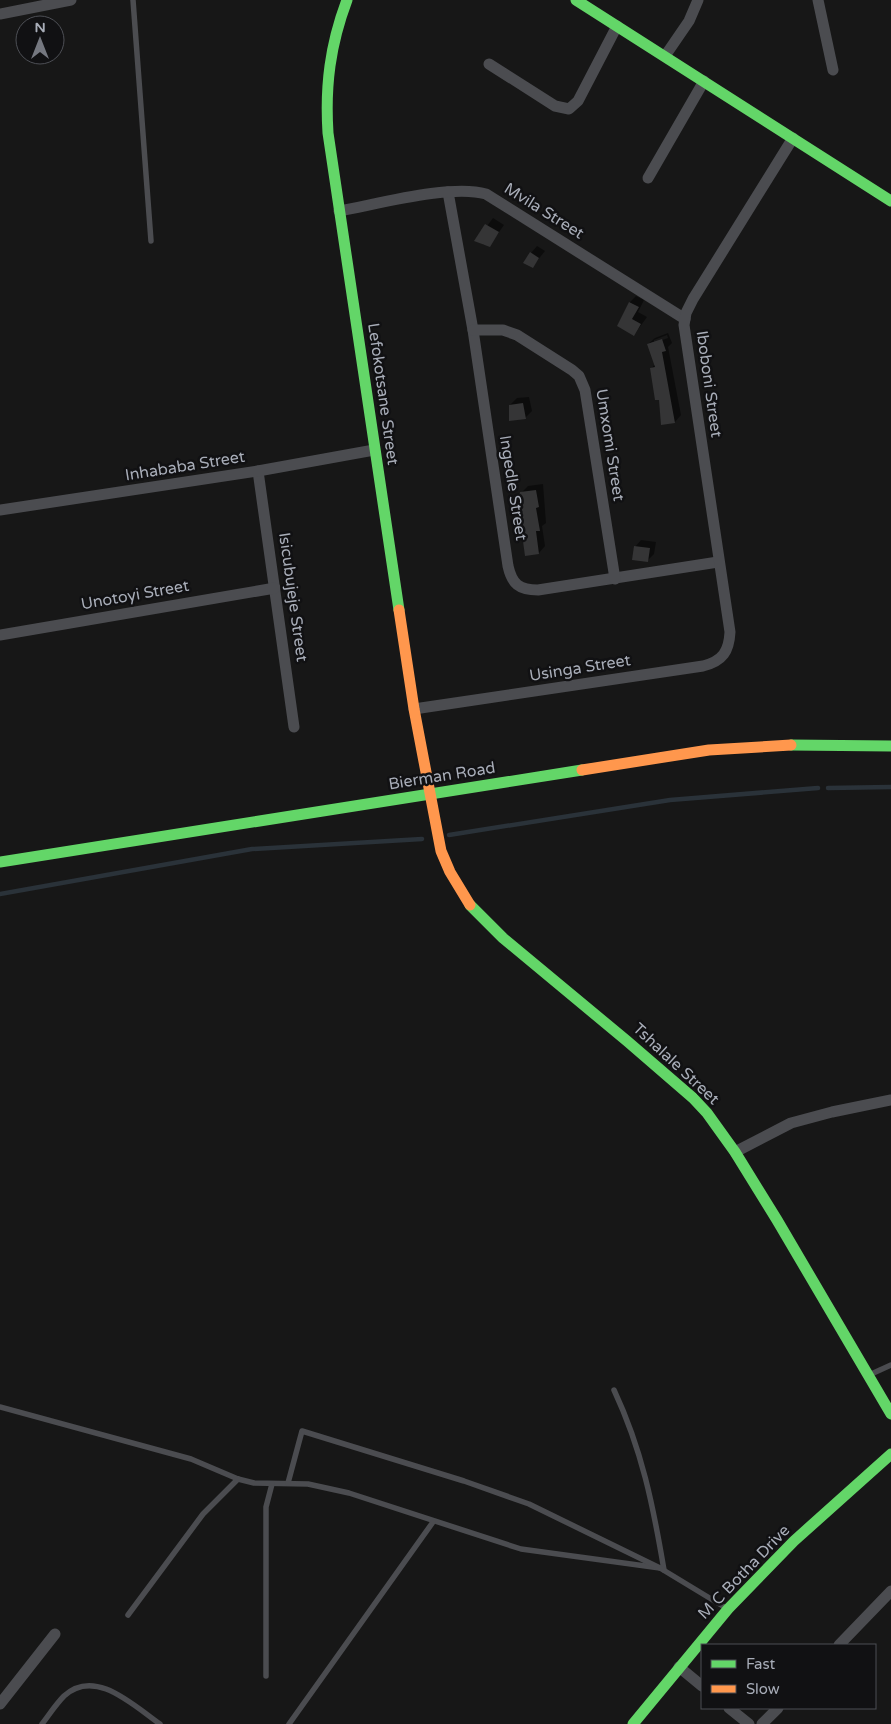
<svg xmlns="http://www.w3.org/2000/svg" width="891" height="1724" font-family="'Varela Round',sans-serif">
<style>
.shadow{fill:#0007;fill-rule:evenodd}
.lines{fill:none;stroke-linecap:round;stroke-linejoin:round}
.stream{stroke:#2a3239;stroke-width:4.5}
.building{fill:#353536}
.lane{stroke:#4b4c50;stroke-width:5.5}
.street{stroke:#4b4c50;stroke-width:11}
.fast{stroke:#63d668;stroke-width:11}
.slow{stroke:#ff974d;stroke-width:11}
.labels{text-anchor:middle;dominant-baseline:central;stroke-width:5;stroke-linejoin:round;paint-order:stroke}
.street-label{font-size:16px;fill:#a8adb8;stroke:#111113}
</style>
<rect width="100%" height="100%" fill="#171717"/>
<g class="shadow">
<path d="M 493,218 L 504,225 L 490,245 L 486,243 L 484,245 L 476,241 Z"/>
<path d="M 537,246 L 545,251 L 532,267 L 531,253 Z"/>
<path d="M 636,296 L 644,300 L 638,312 L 647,317 L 634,335 L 618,326 L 630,302 Z"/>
<path d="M 668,333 L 672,343 L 668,347 L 681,415 L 675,422 L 662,423 L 660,398 L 651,369 L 655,364 L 648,344 L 655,338 ZM 667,335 L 668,338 L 654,343 L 654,340 Z"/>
<path d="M 529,397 L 532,411 L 525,418 L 510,405 L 517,398 Z"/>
<path d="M 543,484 L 546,523 L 542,526 L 545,546 L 539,553 L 515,516 L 518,513 L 516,503 L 520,499 L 521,493 L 528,486 Z"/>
<path d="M 641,540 L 656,542 L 654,554 L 647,561 L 635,547 Z"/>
</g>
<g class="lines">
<g class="stream">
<path d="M 828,788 L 891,787"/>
<path d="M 449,835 L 670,800 L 818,788"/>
<path d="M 0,894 L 252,849 L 422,839"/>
</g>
</g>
<g class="building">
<path d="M 485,224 L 499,232 L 490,247 L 474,241 Z"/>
<path d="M 530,252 L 539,258 L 533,268 L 523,263 Z"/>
<path d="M 629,302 L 639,307 L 632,319 L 641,324 L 634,336 L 617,326 Z"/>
<path d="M 662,339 L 666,351 L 662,352 L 675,423 L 661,425 L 659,400 L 655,400 L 650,368 L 655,367 L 647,344 Z"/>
<path d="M 523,403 L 526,419 L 509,421 L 509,405 Z"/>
<path d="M 536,490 L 539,507 L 536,508 L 540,531 L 536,531 L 539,554 L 525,556 L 522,534 L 520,529 L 516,530 L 514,516 L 517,515 L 515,502 L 518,502 L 520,492 Z"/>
<path d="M 634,546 L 650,548 L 648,562 L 632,560 Z"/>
</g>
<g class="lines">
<g class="lane">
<path d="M 133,0 L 151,241"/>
<path d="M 869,1375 L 891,1365"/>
<path d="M 614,1390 C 642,1450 653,1505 664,1570"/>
<path d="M 0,1407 L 191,1459 L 238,1479 L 254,1483 L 308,1484 L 349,1493 L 521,1549 L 660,1568"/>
<path d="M 288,1483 L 302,1431 L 464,1481 L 529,1504 L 660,1568 L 726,1608"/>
<path d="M 128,1615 L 203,1514 L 238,1479"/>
<path d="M 266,1676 L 266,1507 L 272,1484"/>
<path d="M 42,1724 C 49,1715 56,1704 64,1696 C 95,1667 134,1706 160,1724"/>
<path d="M 289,1724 L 433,1522"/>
</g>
<g class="street">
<path d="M 818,0 L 833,70"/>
<path d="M 0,14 L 71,0"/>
<path d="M 665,56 L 689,21 L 698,0"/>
<path d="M 489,64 L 555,106 L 569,109 L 578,101 L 617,26"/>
<path d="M 648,178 L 704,81"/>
<path d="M 448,192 L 473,330 L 508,566 C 512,584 519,590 538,590 L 718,562"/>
<path d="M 339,211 C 378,204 451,184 486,194 L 685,319"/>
<path d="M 473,330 L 503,330 L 517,335 L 572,370 L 579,376 L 585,390 L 615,579"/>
<path d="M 258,471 L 294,727"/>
<path d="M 0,510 L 258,471 L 374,450"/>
<path d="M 0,635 L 275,588"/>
<path d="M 414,709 L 703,666 C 723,661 729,651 730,632 L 684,325 L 686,313 L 693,299 L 793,138"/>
<path d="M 735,1152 L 791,1123 L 832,1112 L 891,1100"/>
<path d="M 839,1645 L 891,1591"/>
<path d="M 679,1667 L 702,1686"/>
<path d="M 0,1704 L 55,1634"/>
<path d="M 729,1708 L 749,1724"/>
<path d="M 762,1724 L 778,1708"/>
</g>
<g class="fast">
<path d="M 347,0 C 330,45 325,86 328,133 L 399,610"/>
<path d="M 576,0 L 891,201"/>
<path d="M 791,745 L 891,746"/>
<path d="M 0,862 L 582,770"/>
<path d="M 470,905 L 503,938 L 627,1041 L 693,1098 L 707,1113 L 735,1152 L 777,1220 L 891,1414"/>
<path d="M 633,1724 L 728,1609 L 794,1541 L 891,1454"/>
</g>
<g class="slow">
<path d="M 399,610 L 414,709 L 441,851 L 450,872 L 470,905"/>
<path d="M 582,770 L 709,750 L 791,745"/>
</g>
</g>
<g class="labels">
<g class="street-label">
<text transform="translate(544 211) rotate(32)">Mvila Street</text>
<text transform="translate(709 384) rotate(82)">Iboboni Street</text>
<text transform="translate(383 394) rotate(82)">Lefokotsane Street</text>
<text transform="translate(610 445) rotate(81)">Umxomi Street</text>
<text transform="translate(185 466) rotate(-9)">Inhababa Street</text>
<text transform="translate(513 488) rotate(81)">Ingedle Street</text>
<text transform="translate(135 595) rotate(-10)">Unotoyi Street</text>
<text transform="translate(293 597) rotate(82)">Isicubujeje Street</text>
<text transform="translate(580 668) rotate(-9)">Usinga Street</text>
<text transform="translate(442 776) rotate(-9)">Bierman Road</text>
<text transform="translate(676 1064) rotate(43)">Tshalale Street</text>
<text transform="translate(744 1572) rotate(-46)">M C Botha Drive</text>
</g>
</g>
<rect x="701" y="1644" width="175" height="65" fill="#111113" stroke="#4d4f55"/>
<rect x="711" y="1660" width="25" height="8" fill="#63d668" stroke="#4d4f55"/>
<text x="746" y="1669" font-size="15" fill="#a8adb8">Fast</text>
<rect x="711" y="1685" width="25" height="8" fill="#ff974d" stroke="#4d4f55"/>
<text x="746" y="1694" font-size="15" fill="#a8adb8">Slow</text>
<g transform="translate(40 40)"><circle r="24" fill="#111113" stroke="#4d4f55"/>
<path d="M0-4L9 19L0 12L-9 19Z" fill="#757880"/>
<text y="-8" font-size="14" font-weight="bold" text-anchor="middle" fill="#a8adb8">N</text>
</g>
</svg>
